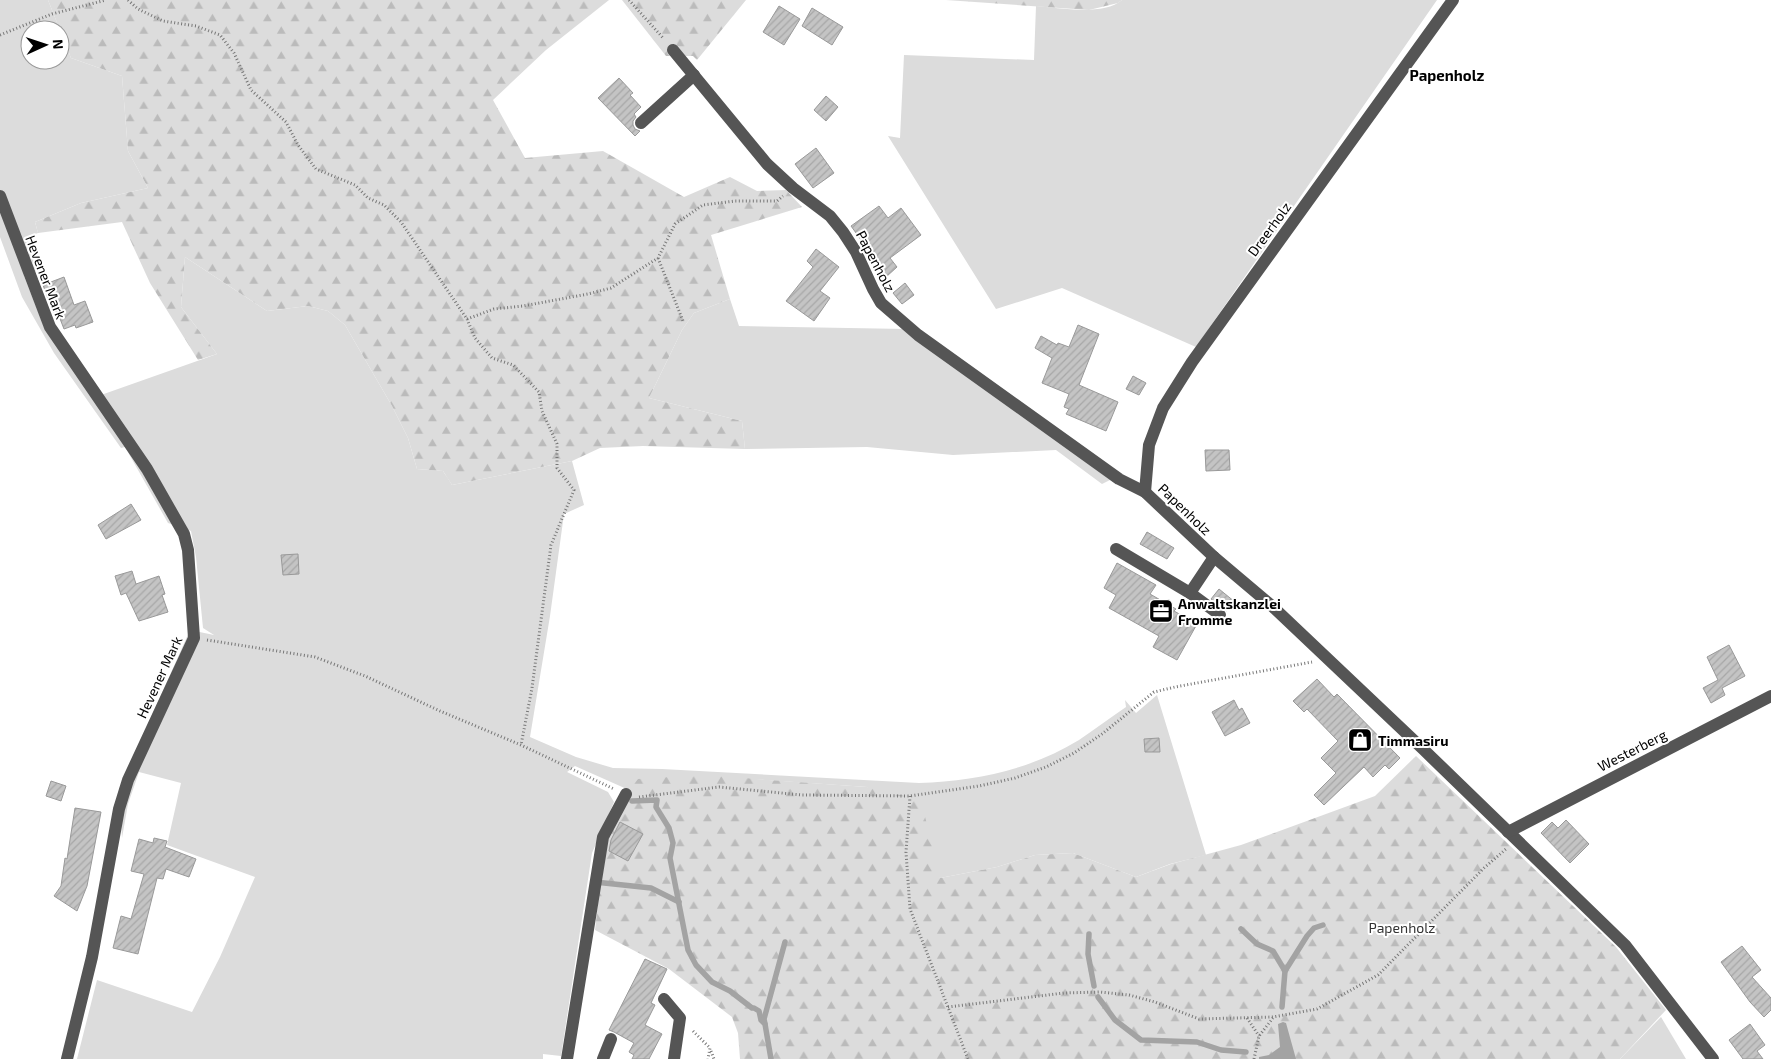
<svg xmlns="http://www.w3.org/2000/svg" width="1771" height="1059" font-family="'Exo 2',sans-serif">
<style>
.green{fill:#dcdcdc}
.forest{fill:url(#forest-firs)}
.water{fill:#a3a3a3}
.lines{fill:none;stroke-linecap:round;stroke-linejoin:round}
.stream{stroke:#a3a3a3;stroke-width:5.5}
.building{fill:url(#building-hatch);stroke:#999}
.path{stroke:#777;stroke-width:3;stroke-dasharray:1 2.5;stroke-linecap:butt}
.minor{stroke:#555;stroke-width:12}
.labels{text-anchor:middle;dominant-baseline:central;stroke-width:4;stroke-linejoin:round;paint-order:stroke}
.street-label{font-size:14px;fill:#000;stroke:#fff}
.poi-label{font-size:14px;font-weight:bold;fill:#000;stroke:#fff;text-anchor:start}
.park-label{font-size:14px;fill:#333;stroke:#fff}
.neighbourhood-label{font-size:15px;font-weight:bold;fill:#000;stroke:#fff}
</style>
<defs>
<pattern id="forest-firs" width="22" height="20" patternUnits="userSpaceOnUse" patternTransform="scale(1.25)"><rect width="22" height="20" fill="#dcdcdc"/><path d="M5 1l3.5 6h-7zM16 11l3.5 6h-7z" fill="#bbb"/></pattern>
<pattern id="building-hatch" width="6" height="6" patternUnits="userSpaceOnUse" patternTransform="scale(1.25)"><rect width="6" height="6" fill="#c4c4c4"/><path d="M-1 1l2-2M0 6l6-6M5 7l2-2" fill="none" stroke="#a7a7a7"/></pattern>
</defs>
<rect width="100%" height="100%" fill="#fff"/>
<g class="green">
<path d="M 0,0 L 48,0 L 60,30 L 30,30 L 30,60 L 60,60 L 60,30 L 71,58 L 122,76 L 128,151 L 148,188 L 81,203 L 35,222 L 38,233 L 27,237 L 38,270 L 24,276 L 44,327 L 101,395 L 217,354 L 181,307 L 185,257 L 267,311 L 308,306 L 328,311 L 345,325 L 392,406 L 408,438 L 417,469 L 443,471 L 452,485 L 572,461 L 584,505 L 564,514 L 550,616 L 530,737 L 576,757 L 613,768 L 662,769 L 919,783 C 975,781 1030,770 1079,740 C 1095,729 1110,718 1126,707 L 1125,700 L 1136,713 L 1157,695 L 1206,855 L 1170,864 L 1136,877 L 1073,853 L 1035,855 L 997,867 L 940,878 L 867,787 L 752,779 L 629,790 L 575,766 L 567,772 L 608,792 L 614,802 L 592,853 L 561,1056 L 543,1054 L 543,1059 L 77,1059 L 97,980 L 192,1012 L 220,957 L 255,877 L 167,845 L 181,783 L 139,772 L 128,804 L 122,838 L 119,789 L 190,630 L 214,635 L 203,628 L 196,557 L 191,531 L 168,523 L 125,447 L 121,448 L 54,353 L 22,297 L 0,237 Z"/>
<path d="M 1122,0 L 1437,0 L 1196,347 L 1062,288 L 996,309 L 888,136 L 900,138 L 904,55 L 1034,60 L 1036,6 C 1059,8 1104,16 1122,0 Z"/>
<path d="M 730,299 L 739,326 L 906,329 L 1110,480 L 1102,484 L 1056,450 L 953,455 L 867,447 L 745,449 L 742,421 L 649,398 L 682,330 L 694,313 Z"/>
<path d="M 1661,1017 L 1686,1059 L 1620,1059 Z"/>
</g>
<g class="forest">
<path d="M 48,0 L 609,0 L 546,50 L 493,100 L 525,158 L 603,151 L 684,197 L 730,177 L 757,191 L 786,190 L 802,207 L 711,235 L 730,299 L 694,313 L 682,330 L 649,398 L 742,421 L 745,449 L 643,446 L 600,448 L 572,461 L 452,485 L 443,471 L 417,469 L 408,438 L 392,406 L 345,325 L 328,311 L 308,306 L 267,311 L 185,257 L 181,307 L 217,354 L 198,360 L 150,283 L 122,222 L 38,233 L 35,222 L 81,203 L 148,188 L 128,151 L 122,76 L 71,58 Z"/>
<path d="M 622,0 L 746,0 L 697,60 L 693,56 L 666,56 Z"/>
<path d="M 946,0 L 1122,0 L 1118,3 L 1089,10 Z"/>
<path d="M 1416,756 L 1616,947 L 1666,1010 L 1620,1059 L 740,1059 L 738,1033 L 732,1017 L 669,969 L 595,930 L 604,849 L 629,790 L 638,779 L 701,775 L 867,787 L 921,800 L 940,878 L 997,867 L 1035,855 L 1073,853 L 1136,877 L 1171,864 L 1241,845 L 1375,796 Z"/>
</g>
<path class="water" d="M 1283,1022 L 1286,1023 L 1296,1059 L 1259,1059 L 1259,1057 L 1269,1055 L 1280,1047 L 1278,1024 Z"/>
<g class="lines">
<g class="stream">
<path d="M 632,801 L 657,800 L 656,807 L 669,828 L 673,843 L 670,858 L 688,950 L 696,965 L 712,982 L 730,991 L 752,1008 L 754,1008 L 759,1011 L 761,1020 L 765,1024 L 771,1059"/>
<path d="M 595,882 L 651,888 L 679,902"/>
<path d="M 1241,929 L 1257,944 L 1273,951 L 1285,971"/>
<path d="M 1089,934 L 1088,954 L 1094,986"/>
<path d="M 1098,997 L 1115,1020 L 1141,1040 L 1197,1042 L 1221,1050 L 1246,1052"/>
<path d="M 1282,1007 L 1285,971 L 1307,936 L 1314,928 L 1323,925"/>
<path d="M 765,1024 L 764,1019 L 785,942"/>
</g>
</g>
<g class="building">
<path d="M 779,6 L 800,19 L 784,45 L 763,32 Z"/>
<path d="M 812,8 L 843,27 L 832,45 L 802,26 Z"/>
<path d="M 619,78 L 633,93 L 630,95 L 641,107 L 634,114 L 636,117 L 633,121 L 633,125 L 635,129 L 640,131 L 635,136 L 598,98 Z"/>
<path d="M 826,96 L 838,107 L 826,121 L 814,110 Z"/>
<path d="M 816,148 L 834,173 L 813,188 L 795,164 Z"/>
<path d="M 879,206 L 888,218 L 901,208 L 921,235 L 890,258 L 897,267 L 886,277 L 871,260 L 874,258 L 851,226 Z"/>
<path d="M 816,249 L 839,267 L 820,291 L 830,298 L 814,321 L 786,301 L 813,267 L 807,261 Z"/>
<path d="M 64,277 L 74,305 L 85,301 L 93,322 L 76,328 L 75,325 L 64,329 L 57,311 L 53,312 L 43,285 Z"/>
<path d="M 905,283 L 914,295 L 902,304 L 893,293 Z"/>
<path d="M 1078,325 L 1099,334 L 1079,385 L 1118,402 L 1106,431 L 1066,414 L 1069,409 L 1064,407 L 1069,394 L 1042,383 L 1052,358 L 1035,348 L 1041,336 L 1057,345 L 1058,343 L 1069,347 Z"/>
<path d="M 1133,376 L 1146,383 L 1139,395 L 1126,389 Z"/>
<path d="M 1205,450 L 1229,450 L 1230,470 L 1206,471 Z"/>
<path d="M 131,504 L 141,520 L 106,539 L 98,525 Z"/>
<path d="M 1147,532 L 1174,548 L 1167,559 L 1140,544 Z"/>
<path d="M 298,554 L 299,574 L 283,575 L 281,555 Z"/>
<path d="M 1117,563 L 1156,585 L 1150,594 L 1176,609 L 1174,611 L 1197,624 L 1177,660 L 1153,647 L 1159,636 L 1109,608 L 1116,595 L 1104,588 Z"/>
<path d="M 132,571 L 136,584 L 159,576 L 165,594 L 162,595 L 168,612 L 139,621 L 126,593 L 121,595 L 115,576 Z"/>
<path d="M 1219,589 L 1235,602 L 1227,611 L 1211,599 Z"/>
<path d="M 1729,645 L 1745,676 L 1722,688 L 1725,695 L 1711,703 L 1703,688 L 1718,680 L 1707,657 Z"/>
<path d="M 1317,679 L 1334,697 L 1337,694 L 1400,758 L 1389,769 L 1385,765 L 1373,777 L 1364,767 L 1324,805 L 1314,795 L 1336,773 L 1321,758 L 1338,741 L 1307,709 L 1304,712 L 1293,701 Z"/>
<path d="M 1234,700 L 1239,710 L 1242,708 L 1250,723 L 1225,736 L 1212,712 Z"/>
<path d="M 1159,738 L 1160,752 L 1145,752 L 1144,739 Z"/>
<path d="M 51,781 L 66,786 L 61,801 L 46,796 Z"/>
<path d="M 75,808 L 101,812 L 87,886 L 77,911 L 54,896 L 61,886 L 65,858 L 67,859 Z"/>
<path d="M 1566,820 L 1589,844 L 1570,863 L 1541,833 L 1552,822 L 1558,828 Z"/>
<path d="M 620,822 L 643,834 L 628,861 L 609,851 L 611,840 Z"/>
<path d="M 154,838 L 167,841 L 165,847 L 196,859 L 189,877 L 166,869 L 163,879 L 157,878 L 138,954 L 113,948 L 121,916 L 131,919 L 144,874 L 131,871 L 139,839 L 153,843 Z"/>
<path d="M 1742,946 L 1761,970 L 1752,977 L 1771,998 L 1771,1010 L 1764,1017 L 1750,1002 L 1721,962 Z"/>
<path d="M 645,959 L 667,969 L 651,1003 L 655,1005 L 645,1025 L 662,1034 L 649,1059 L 632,1059 L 634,1055 L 629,1052 L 634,1043 L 614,1032 L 609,1030 Z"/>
<path d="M 1750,1024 L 1765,1045 L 1757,1051 L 1763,1059 L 1743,1059 L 1729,1040 Z"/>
</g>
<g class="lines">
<g class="path">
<path d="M 128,0 L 138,9 L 163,21 L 196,26 L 220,35 L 234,53 L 251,90 L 286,122 L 298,145 L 316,169 L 355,185 L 368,198 L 384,205 L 401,222 L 467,319 L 475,338 L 492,358 L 513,365 L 539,392 L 542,411 L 557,444 L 557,468 L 574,490 L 551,545 L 532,688 L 521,745"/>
<path d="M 629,0 L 664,39"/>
<path d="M 0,35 L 52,14 L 106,0"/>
<path d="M 658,258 L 683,321"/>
<path d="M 467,319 L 494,309 L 523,306 L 588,294 L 611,288 L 658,258 L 675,224 L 703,205 L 735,201 L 777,201 L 783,196"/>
<path d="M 207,640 L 315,657 L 365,676 L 440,711 L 521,745 L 614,789"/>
<path d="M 910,796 L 906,852 L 910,909 L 968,1059"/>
<path d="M 639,797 L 719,787 L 802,795 L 910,796 L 979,786 L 1015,778 L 1046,767 L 1074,753 L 1102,734 L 1154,692 L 1175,687 L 1312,662"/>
<path d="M 948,1007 L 1064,993 L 1100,992 L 1129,995 L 1155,1002 L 1199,1019 L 1273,1017 L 1317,1009 L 1378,975 L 1484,868 L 1506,849"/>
<path d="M 1247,1018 L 1259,1036"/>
<path d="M 693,1031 L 710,1048 L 708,1059"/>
<path d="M 711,1051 L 714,1059"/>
<path d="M 1254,1059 L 1259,1036 L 1273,1018"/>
</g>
<g class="minor">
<path d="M 673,50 L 767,164 L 793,188 L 830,216 L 843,232 L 856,252 L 873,289 L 881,303 L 918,335 L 1119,479 L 1145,492 L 1214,557 L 1272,606 L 1424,750 L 1625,945 L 1713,1059"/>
<path d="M 641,123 L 694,75"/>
<path d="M 0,196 L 50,327 L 147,469 L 184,534 L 188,550 L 194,638 L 128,780 L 119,809 L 92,957 L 67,1059"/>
<path d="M 1145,492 L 1149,445 L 1163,408 L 1192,362 L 1453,0"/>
<path d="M 1116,549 L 1190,593 L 1220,615"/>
<path d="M 1190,593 L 1214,557"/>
<path d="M 1508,832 L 1771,696"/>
<path d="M 664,999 L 680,1018 L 674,1059"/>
<path d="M 567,1059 L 603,837 L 626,794"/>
<path d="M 603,1059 L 611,1039"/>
</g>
</g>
<defs>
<symbol id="office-square" viewBox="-11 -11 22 22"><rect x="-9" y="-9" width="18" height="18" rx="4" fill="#000" stroke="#fff"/><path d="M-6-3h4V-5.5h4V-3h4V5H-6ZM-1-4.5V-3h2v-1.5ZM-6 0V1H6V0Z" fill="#fff"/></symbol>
<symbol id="shop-square" viewBox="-11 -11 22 22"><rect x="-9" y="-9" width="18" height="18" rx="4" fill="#000" stroke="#fff"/><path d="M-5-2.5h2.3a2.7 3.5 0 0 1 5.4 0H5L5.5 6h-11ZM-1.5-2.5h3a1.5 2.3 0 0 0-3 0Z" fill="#fff"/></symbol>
</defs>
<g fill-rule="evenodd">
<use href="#office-square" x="1147" y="597" width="28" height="28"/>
<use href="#shop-square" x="1346" y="726" width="28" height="28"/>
</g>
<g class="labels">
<g class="street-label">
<text transform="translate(1269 229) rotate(-54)">Dreerholz</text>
<text transform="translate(876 261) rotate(62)">Papenholz</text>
<text transform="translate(46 277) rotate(69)">Hevener Mark</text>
<text transform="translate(1185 509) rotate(44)">Papenholz</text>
<text transform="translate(159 677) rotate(-65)">Hevener Mark</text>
<text transform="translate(1632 750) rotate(-27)">Westerberg</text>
</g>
<g class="poi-label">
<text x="1178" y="603">Anwaltskanzlei<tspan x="1178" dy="16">Fromme</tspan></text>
<text x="1378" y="740">Timmasiru</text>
</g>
<g class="park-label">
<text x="1402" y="927">Papenholz</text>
</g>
<g class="neighbourhood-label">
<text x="1447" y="75">Papenholz</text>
</g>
</g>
<g transform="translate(45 45) rotate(87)"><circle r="24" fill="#ffffff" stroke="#999999"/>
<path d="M0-4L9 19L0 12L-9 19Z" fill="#000000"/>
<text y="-8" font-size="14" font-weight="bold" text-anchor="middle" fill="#000000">N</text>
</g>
</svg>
